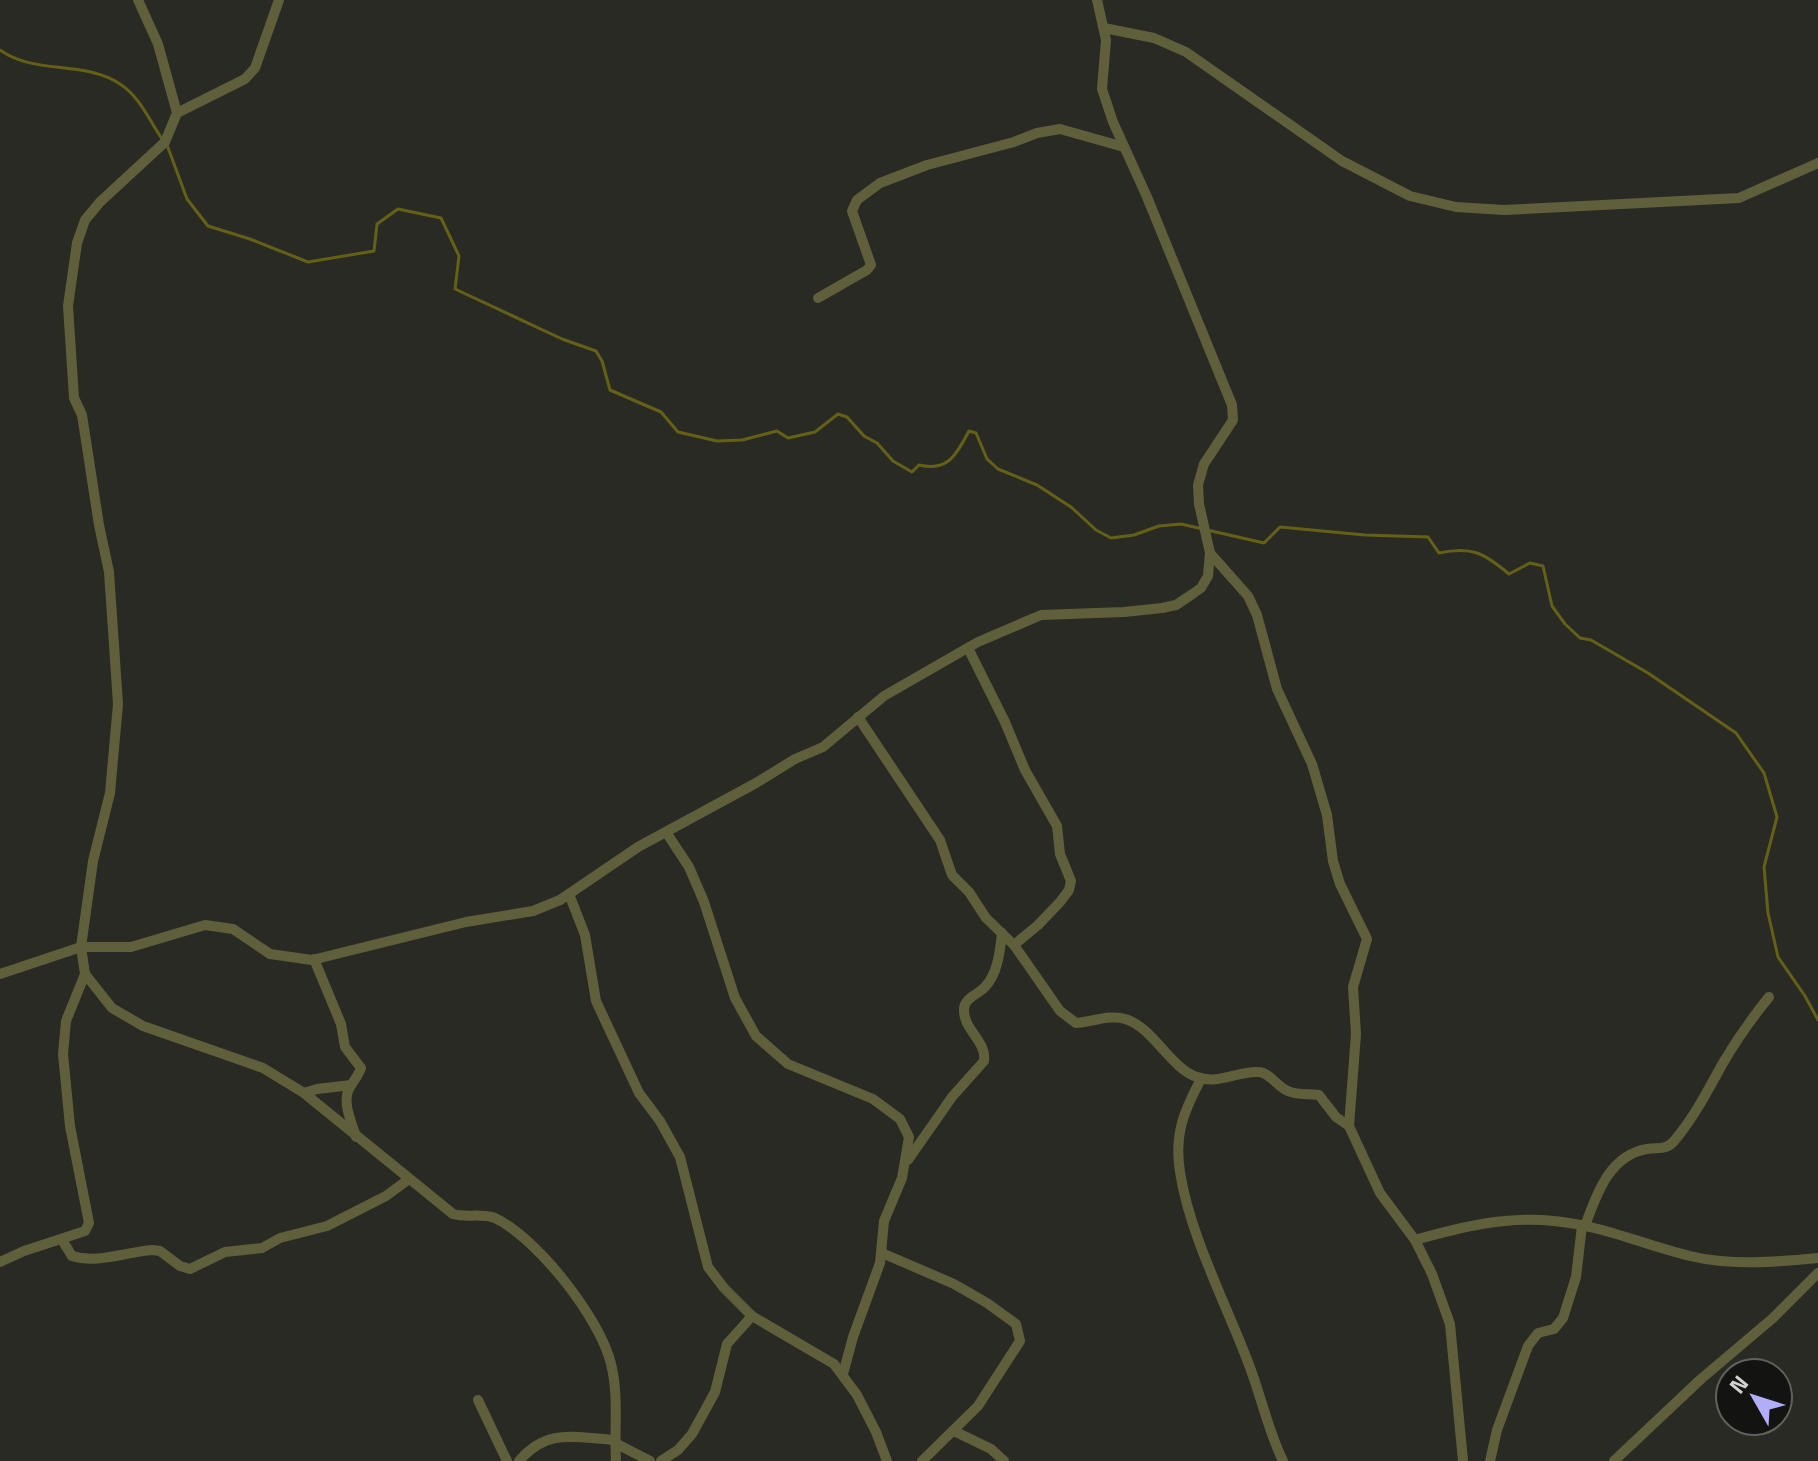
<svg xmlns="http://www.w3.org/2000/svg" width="1818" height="1461" font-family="'Titillium Web',sans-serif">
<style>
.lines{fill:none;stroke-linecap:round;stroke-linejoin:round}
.stream{stroke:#646117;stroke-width:3}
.minor{stroke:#605f3c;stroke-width:10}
</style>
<rect width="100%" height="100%" fill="#2a2a25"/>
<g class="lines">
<g class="stream">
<path d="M 0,50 C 34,75 85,60 120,84 C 140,97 149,120 162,139"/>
<path d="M 167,145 L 187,199 L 208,226 L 250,239 L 308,262 L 374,251 L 377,224 L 398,209 L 441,218 L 459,256 L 455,289 L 562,339 L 596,351 L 602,361 L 610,390 L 661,412 L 678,432 L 717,441 L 742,440 L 777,431 L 788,438 L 815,432 L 838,414 L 847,417 L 864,436 L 877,443 L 893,461 L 912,472 L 919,465 C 948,472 956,455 969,431 L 976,433 L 987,459 L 998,469 L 1037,485 L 1071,507 L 1096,530 L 1111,538 L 1134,535 L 1159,526 L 1181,524 L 1264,543 L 1280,527 L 1365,535 L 1428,537 L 1439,553 C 1472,546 1484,553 1509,574 L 1530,563 L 1543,566 L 1552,606 L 1565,624 L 1580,638 L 1591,640 L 1648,673 L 1736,733 L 1764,773 L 1777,817 L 1764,867 L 1768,913 L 1778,957 L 1805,996 L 1818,1020"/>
</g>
<g class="minor">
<path d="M 1104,28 L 1154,38 L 1186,52 L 1342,161 L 1410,196 L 1456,207 L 1504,210 L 1739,198 L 1818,163"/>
<path d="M 177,113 L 245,79 L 255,68 L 279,0"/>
<path d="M 818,298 L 867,270 L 871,265 L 852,211 L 857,200 L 880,183 L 927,165 L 1014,142 L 1037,133 L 1060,129 L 1124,147"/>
<path d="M 1210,553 L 1248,596 L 1257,615 L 1277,689 L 1312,764 L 1327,815 L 1333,861 L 1340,884 L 1367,939 L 1353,987 L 1356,1034 L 1349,1126 L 1380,1193 L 1415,1240 L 1432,1274 L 1450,1324 L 1463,1461"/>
<path d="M 968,648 L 1005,722 L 1025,770 L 1057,826 L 1060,854 L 1071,881 L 1069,890 L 1060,902 L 1038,925 L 1014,945"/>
<path d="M 858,717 L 940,840 L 952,875 L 969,892 L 986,918 L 1014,945 L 1060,1011 L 1076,1023 C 1092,1022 1110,1014 1125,1019 C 1153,1027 1170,1068 1197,1077 C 1218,1085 1237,1071 1258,1072 C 1270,1072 1277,1087 1288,1091 C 1299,1096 1308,1093 1319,1095 L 1336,1117 L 1349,1126"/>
<path d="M 666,832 L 689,867 L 704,902 L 735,998 L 756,1036 L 788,1064 L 873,1099 L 900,1119 L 909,1137 L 902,1178 L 884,1221 L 880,1263 L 853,1337 L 843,1374"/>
<path d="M 569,894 L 585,935 L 596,1001 L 639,1093 L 660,1121 L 680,1157 L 708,1267 L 724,1288 L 752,1316 L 834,1364 L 857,1395 L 876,1432 L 887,1461"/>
<path d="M 314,959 L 341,1024 L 345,1047 L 361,1068 C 358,1077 352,1082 348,1091 C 343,1105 352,1123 356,1137"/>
<path d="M 0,974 L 81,947 L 131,947 L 205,925 L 233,929 L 270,954 L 312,960 L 466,922 L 533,911 L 560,900 L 638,847 L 756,783 L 795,759 L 823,747 L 884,696 L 978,642 L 1041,615 L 1124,612 L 1162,608 L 1176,605 L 1191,595 L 1201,588 L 1208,576 L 1210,553 L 1199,504 L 1198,485 L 1204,464 L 1233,420 L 1232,405 L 1147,197 L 1113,122 L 1102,89 L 1106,40 L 1097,0"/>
<path d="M 85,974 L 112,1008 L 143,1026 L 263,1068 L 304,1093 L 453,1214 C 466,1218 482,1213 495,1218 C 537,1238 600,1318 611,1364 C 619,1395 614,1429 616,1461"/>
<path d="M 1201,1079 C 1184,1111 1174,1134 1180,1172 C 1189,1232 1224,1300 1246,1357 C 1260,1391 1267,1428 1283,1461"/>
<path d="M 304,1093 L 317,1089 L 351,1085"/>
<path d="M 908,1160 L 952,1097 L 984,1061 C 987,1041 963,1030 964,1009 C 964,998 979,994 985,987 C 998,973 1000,951 1002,933"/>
<path d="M 1585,1226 C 1596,1196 1609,1155 1647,1149 C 1659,1147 1666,1151 1675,1140 C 1695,1116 1708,1090 1723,1063 C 1737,1039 1752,1018 1769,997"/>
<path d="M 62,1240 L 72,1256 C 97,1264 126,1252 152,1250 L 160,1251 L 180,1266 L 190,1269 L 225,1252 L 262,1248 L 280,1238 L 327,1226 L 386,1196 L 409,1179"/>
<path d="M 1415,1240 C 1461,1227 1506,1216 1554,1221 C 1600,1225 1645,1245 1690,1256 C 1731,1266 1776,1262 1818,1258"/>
<path d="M 882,1253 L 954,1284 L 987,1303 L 1016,1324 L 1020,1341 L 978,1406 L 922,1461"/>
<path d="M 0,1262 L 24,1251 L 85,1231 L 89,1223 L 70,1126 L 63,1054 L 66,1021 L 85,974 L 81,947 L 93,861 L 110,793 L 118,704 L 109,572 L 99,525 L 82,415 L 74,398 L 68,306 L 77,243 L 85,220 L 100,202 L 165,142 L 177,113 L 158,44 L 138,0"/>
<path d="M 478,1400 L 507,1461"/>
<path d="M 954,1431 L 991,1449 L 1004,1461"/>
<path d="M 615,1443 L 650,1461"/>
<path d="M 519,1461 C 548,1427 576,1438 615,1440"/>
<path d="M 661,1461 L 678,1450 L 692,1434 L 715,1392 L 727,1344 L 752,1316"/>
<path d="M 1490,1461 L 1497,1430 L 1528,1346 L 1538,1333 L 1554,1329 L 1563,1318 L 1576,1277 L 1582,1226"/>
<path d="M 1614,1461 L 1701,1379 L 1773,1318 L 1818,1273"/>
</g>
</g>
<g transform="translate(1754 1397) rotate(309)"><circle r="38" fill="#131311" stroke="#60605d" stroke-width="2"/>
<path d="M0-6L14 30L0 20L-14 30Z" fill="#b2adf9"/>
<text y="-12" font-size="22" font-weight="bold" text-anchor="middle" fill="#d3d3d0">N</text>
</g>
</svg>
